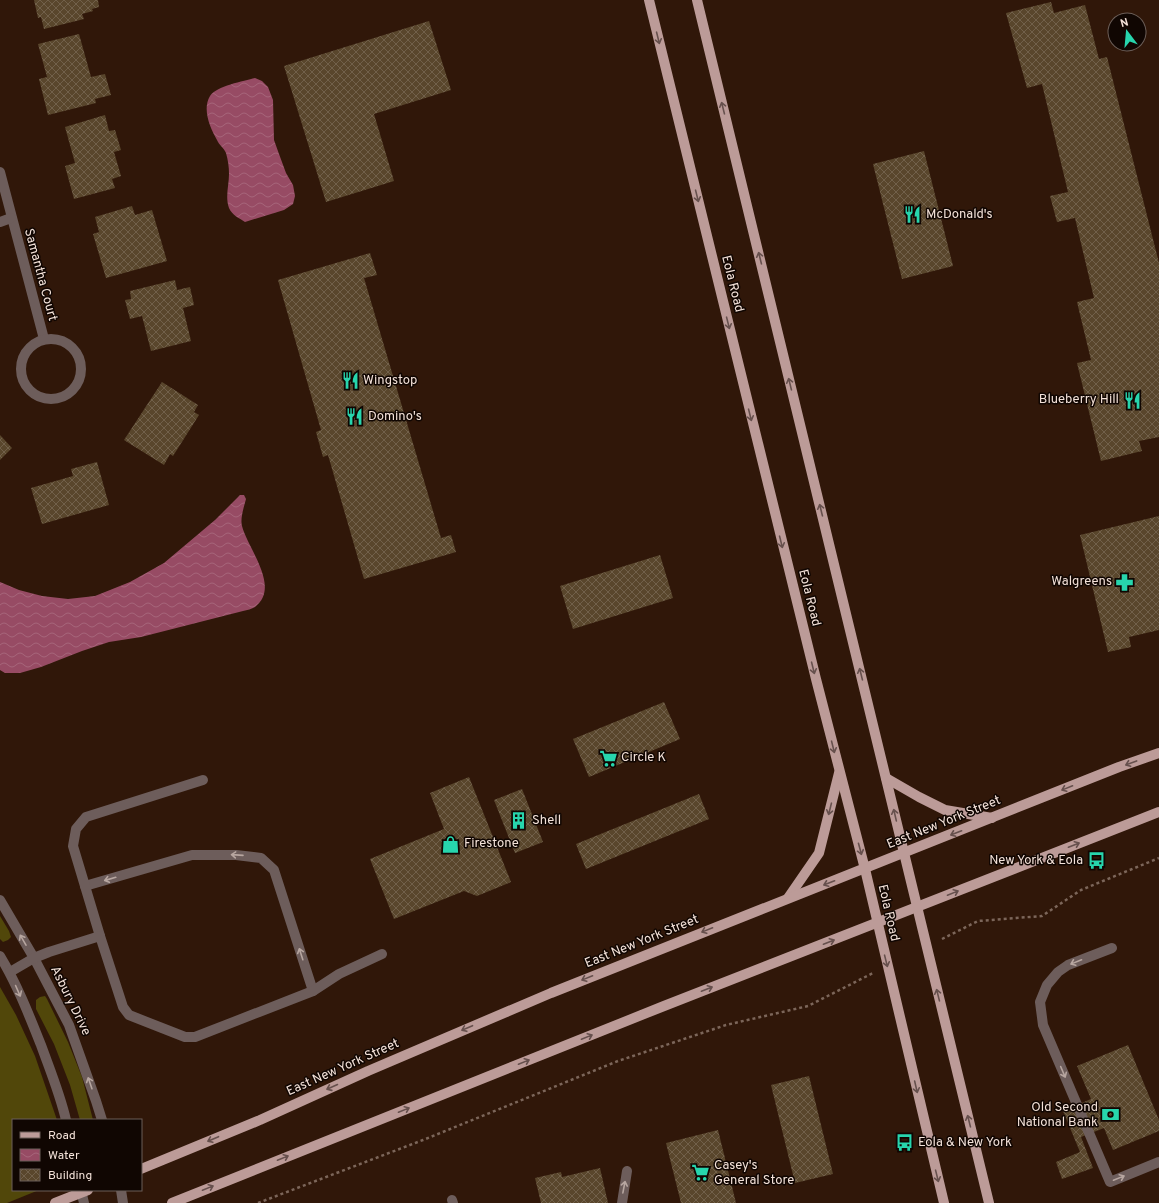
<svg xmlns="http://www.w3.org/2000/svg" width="1159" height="1203" font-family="Overpass,sans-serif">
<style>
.grass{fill:#51470a}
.water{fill:url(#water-waves)}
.building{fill:url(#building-cross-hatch)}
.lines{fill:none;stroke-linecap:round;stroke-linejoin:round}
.path{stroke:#7c665a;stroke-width:2.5;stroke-dasharray:3 3;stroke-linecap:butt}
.minor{stroke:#6d5d5b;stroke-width:10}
.major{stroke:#bc9b98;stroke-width:10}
.oneway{stroke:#66504d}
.oneway2{stroke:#b7a6a0}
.labels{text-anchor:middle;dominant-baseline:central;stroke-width:3;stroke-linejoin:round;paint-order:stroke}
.poi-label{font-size:13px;fill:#f4e2d9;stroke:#100602;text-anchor:start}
.street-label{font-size:13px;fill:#f4e2d9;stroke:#100602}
</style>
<defs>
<pattern id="water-waves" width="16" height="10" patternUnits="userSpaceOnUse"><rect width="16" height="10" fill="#974b64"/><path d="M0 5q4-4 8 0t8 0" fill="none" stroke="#a6657a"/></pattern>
<pattern id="building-cross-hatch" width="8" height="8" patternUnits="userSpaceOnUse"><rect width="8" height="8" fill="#59462c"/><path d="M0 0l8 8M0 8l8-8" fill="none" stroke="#71604a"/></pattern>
</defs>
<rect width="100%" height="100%" fill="#301709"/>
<g class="grass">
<path d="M 0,916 L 9,931 L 11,937 L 8,940 L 3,942 L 0,939 Z"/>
<path d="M 0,987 L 16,1015 L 35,1056 L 57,1120 L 13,1120 L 13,1190 L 39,1190 L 7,1203 L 0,1203 Z"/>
<path d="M 45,996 L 47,999 L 68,1042 L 82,1077 L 93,1120 L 80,1120 L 70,1085 L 54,1044 L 36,1009 L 36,1000 L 40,997 Z"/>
</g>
<g class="water">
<path d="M 255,78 L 262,81 L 268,87 L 273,100 L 274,140 L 279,154 L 286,173 L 293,185 L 295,196 L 293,204 L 284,210 L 245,222 C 239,218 232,215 229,208 C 225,197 229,185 229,174 C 229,167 228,160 226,153 C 224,148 219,145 217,140 C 210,128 202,109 210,96 C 216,86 244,81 255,78 Z"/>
<path d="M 240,495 L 244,495 L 246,499 C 244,507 240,518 242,526 C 248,549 281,587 255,607 C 252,609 247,610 243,611 L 141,637 L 109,642 L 82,651 L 41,667 L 20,673 L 5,673 L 0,670 L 0,582 L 19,590 L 42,596 L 68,599 L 95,596 L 130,582 L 164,563 L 215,520 Z"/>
</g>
<g class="building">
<path d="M 34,0 L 98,0 L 99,7 L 92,9 L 93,11 L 82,14 L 84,19 L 44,29 L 41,17 L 38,18 Z"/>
<path d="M 1051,2 L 1054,13 L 1085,5 L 1099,59 L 1107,57 L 1159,263 L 1159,437 L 1139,441 L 1142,451 L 1101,461 L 1077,363 L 1091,360 L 1077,302 L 1094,298 L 1075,218 L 1057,222 L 1050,196 L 1068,192 L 1042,84 L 1027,88 L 1006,13 Z"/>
<path d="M 429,21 L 451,90 L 374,114 L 394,181 L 326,202 L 284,66 Z"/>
<path d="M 79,34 L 91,77 L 105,74 L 111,95 L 95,99 L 96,103 L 48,115 L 39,79 L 47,77 L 38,44 Z"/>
<path d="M 105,115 L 109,131 L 115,130 L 121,150 L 114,152 L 121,176 L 112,179 L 115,188 L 74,199 L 65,166 L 75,163 L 65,127 Z"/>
<path d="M 924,151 L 953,266 L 902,279 L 873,164 Z"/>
<path d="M 132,206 L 135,215 L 152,210 L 167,261 L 106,278 L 93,234 L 99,232 L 95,217 Z"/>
<path d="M 370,253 L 377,275 L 364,278 L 441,538 L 451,535 L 456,552 L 364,579 L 328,455 L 323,457 L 316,432 L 321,430 L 278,280 Z"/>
<path d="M 175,280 L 177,290 L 190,287 L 194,305 L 183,308 L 191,341 L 151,351 L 142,316 L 130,319 L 125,300 L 131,299 L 130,291 Z"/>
<path d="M 162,382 L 198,405 L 194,412 L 199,415 L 173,456 L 170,454 L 164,465 L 124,440 Z"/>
<path d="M 0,435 L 12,448 L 0,460 Z"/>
<path d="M 97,462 L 109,505 L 42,524 L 31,488 L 73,476 L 71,469 Z"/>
<path d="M 1159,516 L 1159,630 L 1129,637 L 1131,647 L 1108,652 L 1080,535 Z"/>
<path d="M 660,555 L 673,598 L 573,629 L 560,586 Z"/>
<path d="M 664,702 L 680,739 L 589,777 L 573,739 Z"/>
<path d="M 469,777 L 511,882 L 477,896 L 464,891 L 394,919 L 370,859 L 444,829 L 430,793 Z"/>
<path d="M 522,789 L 543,842 L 515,853 L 494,800 Z"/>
<path d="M 699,794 L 709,819 L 586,869 L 576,844 Z"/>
<path d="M 1128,1045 L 1159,1120 L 1159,1131 L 1113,1150 L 1104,1128 L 1081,1137 L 1093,1168 L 1062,1179 L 1056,1162 L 1080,1152 L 1063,1111 L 1091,1099 L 1077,1066 Z"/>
<path d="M 809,1076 L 833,1174 L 795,1183 L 771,1085 Z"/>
<path d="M 718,1130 L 736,1203 L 681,1203 L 666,1143 Z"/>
<path d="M 600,1168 L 608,1203 L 541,1203 L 535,1178 L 561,1172 L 562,1177 Z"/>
</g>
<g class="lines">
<g class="path">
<path d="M 942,939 L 978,921 L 1042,916 L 1081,890 L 1159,858"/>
<path d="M 258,1203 L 423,1140 L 618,1061 L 726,1025 L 808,1006 L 873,973"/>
</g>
<g class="minor">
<path d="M 0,172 L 44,339"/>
<path d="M 0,222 L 11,218"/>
<circle cx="51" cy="369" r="30"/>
<path d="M 85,886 L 192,855 L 236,855 L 261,858 L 274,870 L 313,991"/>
<path d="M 0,900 L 34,958 L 69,1025 L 96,1101 L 102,1120"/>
<path d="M 100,936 L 73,846 L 76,829 L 86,817 L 203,780"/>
<path d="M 1112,948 L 1068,965 L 1058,972 L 1047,985 L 1040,1002 L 1043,1025 L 1110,1182 L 1159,1162"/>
<path d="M 0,956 C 17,984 29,1015 41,1045 C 50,1070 60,1094 66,1120"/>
<path d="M 10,972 L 34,958 L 49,952 L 100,936 L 123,1007 L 129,1015 L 185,1037 L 195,1037 L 313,991 L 339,974 L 382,954"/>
<path d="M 81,1190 L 84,1203"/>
<path d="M 121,1190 L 123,1203"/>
<path d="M 452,1200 L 453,1203"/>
<path d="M 622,1203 L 627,1171"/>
</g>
<g class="major">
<path d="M 649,0 L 816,679 L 865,869 L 944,1203"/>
<path d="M 697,0 L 989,1203"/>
<path d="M 886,778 L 919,797 L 945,810 L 992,818"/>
<path d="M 788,898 L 819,853 L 839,773"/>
<path d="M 141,1169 L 260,1120 L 368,1071 L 551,993 L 1119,767 L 1159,753"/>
<path d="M 55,1203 L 88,1190"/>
<path d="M 172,1203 L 664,1006 L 1159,812"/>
</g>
</g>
<defs><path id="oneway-shaft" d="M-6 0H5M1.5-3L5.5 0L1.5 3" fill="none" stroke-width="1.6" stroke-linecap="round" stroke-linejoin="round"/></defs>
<g class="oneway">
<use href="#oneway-shaft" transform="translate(658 38) rotate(76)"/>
<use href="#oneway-shaft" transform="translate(723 108) rotate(-104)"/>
<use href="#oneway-shaft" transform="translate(697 196) rotate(76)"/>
<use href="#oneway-shaft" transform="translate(760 258) rotate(-104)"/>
<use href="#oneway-shaft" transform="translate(728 323) rotate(76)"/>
<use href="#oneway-shaft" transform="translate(790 384) rotate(-104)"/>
<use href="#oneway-shaft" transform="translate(750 415) rotate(76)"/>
<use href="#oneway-shaft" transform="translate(821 510) rotate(-104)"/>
<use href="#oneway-shaft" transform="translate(781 542) rotate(76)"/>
<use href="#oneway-shaft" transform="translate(813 668) rotate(76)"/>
<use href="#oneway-shaft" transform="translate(861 674) rotate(-104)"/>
<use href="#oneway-shaft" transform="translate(833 747) rotate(76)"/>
<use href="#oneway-shaft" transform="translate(1131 763) rotate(160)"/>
<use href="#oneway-shaft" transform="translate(1067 788) rotate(158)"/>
<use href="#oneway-shaft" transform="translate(830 809) rotate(104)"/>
<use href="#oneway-shaft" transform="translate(895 815) rotate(-103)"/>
<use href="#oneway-shaft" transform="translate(956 833) rotate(159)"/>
<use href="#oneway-shaft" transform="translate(1074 845) rotate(-21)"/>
<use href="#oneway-shaft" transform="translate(860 849) rotate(75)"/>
<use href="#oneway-shaft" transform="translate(829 883) rotate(159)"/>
<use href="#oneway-shaft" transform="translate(953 893) rotate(-22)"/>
<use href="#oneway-shaft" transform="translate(707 930) rotate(158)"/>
<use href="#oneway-shaft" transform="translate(829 942) rotate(-21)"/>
<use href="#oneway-shaft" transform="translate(886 961) rotate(76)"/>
<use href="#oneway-shaft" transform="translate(587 978) rotate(158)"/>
<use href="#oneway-shaft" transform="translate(707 989) rotate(-21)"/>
<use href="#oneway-shaft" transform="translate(938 995) rotate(-104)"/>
<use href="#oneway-shaft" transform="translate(467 1028) rotate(157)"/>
<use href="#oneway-shaft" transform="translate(587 1037) rotate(-22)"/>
<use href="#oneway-shaft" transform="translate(524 1062) rotate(-22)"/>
<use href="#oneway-shaft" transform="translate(332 1087) rotate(156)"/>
<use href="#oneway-shaft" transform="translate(916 1087) rotate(77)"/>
<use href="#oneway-shaft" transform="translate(404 1110) rotate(-22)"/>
<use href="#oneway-shaft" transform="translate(969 1121) rotate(-104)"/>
<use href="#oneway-shaft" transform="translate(213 1139) rotate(157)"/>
<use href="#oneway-shaft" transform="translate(283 1158) rotate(-22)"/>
<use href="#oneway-shaft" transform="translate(937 1176) rotate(76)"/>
<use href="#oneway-shaft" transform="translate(208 1188) rotate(-22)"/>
</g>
<g class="oneway2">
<use href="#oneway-shaft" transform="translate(237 855) rotate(-176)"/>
<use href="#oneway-shaft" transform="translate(110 879) rotate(164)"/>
<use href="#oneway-shaft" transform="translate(23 940) rotate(-120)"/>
<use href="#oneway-shaft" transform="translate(301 954) rotate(-108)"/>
<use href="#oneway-shaft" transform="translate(1076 962) rotate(158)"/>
<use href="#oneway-shaft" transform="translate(18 991) rotate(66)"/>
<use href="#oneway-shaft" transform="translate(1063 1072) rotate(67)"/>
<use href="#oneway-shaft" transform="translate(90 1083) rotate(-109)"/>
<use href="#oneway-shaft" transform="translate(1119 1178) rotate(-22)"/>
<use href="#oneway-shaft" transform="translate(624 1187) rotate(-79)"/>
</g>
<defs>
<symbol id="restaurant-bare" viewBox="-9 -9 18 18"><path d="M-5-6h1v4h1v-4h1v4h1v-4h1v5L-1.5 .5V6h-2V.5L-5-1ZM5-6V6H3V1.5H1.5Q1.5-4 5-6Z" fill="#27d5ad" stroke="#100602" stroke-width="2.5" paint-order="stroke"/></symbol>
<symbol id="pharmacy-bare" viewBox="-9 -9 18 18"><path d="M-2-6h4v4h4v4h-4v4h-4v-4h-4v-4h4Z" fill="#27d5ad" stroke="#100602" stroke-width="2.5" paint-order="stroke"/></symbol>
<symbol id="supermarket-bare" viewBox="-9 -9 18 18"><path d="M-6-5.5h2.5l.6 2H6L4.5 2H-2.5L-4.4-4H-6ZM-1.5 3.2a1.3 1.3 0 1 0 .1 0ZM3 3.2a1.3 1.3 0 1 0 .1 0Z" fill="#27d5ad" stroke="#100602" stroke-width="2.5" paint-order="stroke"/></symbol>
<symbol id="building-bare" viewBox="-9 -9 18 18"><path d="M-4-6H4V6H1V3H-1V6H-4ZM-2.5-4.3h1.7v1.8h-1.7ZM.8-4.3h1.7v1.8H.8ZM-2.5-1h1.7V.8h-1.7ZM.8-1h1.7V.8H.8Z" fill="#27d5ad" stroke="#100602" stroke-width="2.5" paint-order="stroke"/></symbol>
<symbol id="shop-bare" viewBox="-9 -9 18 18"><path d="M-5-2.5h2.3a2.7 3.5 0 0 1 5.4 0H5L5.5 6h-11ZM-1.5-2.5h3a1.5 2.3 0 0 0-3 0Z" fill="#27d5ad" stroke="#100602" stroke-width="2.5" paint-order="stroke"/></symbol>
<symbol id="bus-bare" viewBox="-9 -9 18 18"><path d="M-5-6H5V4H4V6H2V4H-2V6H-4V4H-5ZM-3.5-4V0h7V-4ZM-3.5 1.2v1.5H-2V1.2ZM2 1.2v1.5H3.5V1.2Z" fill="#27d5ad" stroke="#100602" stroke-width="2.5" paint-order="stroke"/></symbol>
<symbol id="bank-bare" viewBox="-9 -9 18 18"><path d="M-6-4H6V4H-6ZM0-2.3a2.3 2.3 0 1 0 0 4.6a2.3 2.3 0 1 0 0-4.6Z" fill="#27d5ad" stroke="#100602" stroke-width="2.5" paint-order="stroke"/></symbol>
</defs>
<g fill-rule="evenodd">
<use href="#restaurant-bare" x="900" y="202" width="25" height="25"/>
<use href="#restaurant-bare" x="338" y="368" width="25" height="25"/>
<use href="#restaurant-bare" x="1120" y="388" width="25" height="25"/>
<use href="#restaurant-bare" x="342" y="404" width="25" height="25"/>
<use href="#pharmacy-bare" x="1112" y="570" width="25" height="25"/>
<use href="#supermarket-bare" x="596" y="746" width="25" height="25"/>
<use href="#building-bare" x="506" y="808" width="25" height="25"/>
<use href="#shop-bare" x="438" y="832" width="25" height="25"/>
<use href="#bus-bare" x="1084" y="848" width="25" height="25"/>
<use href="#bank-bare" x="1098" y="1102" width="25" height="25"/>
<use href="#bus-bare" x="892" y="1130" width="25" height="25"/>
<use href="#supermarket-bare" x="688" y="1160" width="25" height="25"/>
</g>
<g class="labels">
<g class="poi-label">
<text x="926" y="215">McDonald's</text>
<text x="363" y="381">Wingstop</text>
<text x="1119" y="400" text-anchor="end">Blueberry Hill</text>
<text x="368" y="417">Domino's</text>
<text x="1112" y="582" text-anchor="end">Walgreens</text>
<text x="621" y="758">Circle K</text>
<text x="532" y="821">Shell</text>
<text x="464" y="844">Firestone</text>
<text x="1083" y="861" text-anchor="end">New York &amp; Eola</text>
<text x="1098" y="1108" text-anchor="end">Old Second<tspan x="1098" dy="15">National Bank</tspan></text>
<text x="918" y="1143">Eola &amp; New York</text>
<text x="714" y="1166">Casey's<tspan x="714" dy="15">General Store</tspan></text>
</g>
<g class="street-label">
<text transform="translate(40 275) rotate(75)">Samantha Court</text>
<text transform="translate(732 284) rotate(76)">Eola Road</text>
<text transform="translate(809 598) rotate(76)">Eola Road</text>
<text transform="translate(944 823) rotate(-22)">East New York Street</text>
<text transform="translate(888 913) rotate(77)">Eola Road</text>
<text transform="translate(642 942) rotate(-22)">East New York Street</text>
<text transform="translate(70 1001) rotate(64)">Asbury Drive</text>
<text transform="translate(343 1068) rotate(-24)">East New York Street</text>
</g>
</g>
<rect x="12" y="1119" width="130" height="72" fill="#100602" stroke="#6b5e58"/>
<rect x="20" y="1132" width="20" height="6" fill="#bc9b98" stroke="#6b5e58"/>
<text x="48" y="1139" font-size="12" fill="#f4e2d9">Road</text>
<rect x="20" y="1149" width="20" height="12" fill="url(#water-waves)" stroke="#6b5e58"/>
<text x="48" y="1159" font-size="12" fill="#f4e2d9">Water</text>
<rect x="20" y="1169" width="20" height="12" fill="url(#building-cross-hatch)" stroke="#6b5e58"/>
<text x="48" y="1179" font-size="12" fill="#f4e2d9">Building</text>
<g transform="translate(1127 32) rotate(344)"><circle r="19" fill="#100602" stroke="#6b5e58"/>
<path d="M0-3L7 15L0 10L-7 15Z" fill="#27d5ad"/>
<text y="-6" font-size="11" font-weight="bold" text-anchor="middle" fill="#f4e2d9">N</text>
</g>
</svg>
